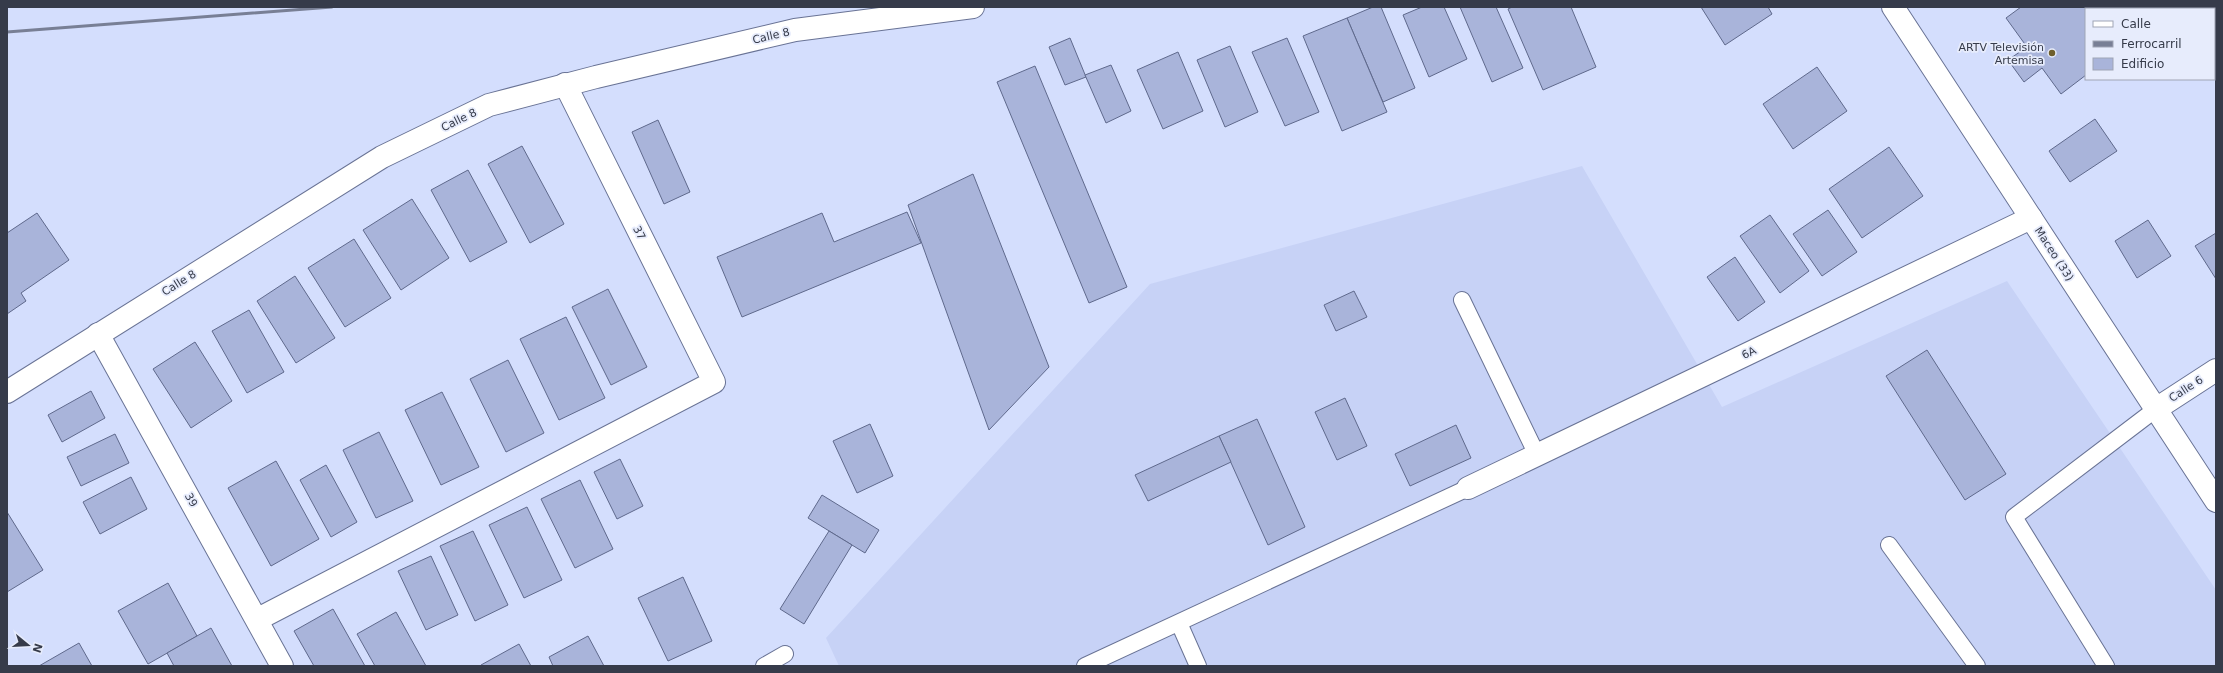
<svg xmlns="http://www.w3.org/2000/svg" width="2223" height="673" font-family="'DejaVu Sans',sans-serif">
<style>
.built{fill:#c7d2f6}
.building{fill:#a9b4da;stroke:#5f698c}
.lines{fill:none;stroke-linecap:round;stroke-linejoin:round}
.lane-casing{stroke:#697395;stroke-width:18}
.street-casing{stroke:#697395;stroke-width:24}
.secondary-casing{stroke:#697395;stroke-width:24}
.primary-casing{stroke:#697395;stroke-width:24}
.lane{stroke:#fff;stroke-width:16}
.street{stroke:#fff;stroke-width:22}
.secondary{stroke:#fff;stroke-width:22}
.primary{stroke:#fff;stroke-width:22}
.rail{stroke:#787f95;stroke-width:3}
.poi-dot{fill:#6f5f2c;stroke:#e7ecfc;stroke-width:1.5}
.labels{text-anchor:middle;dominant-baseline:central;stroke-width:3.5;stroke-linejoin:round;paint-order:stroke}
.street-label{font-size:11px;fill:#363b4a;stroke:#e7ecfc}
.poi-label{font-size:11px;fill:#363b4a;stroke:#e7ecfc;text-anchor:end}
</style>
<rect width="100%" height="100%" fill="#d4defd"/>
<path class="built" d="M 1582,166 L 1722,407 L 2007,281 L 2216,590 L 2216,666 L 839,666 L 826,638 L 1150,284 Z"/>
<g class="building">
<path d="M 1373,7 L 1381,7 L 1415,88 L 1383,102 L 1347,18 Z"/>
<path d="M 1422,7 L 1444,7 L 1467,59 L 1429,77 L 1403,15 Z"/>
<path d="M 1460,7 L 1496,7 L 1523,68 L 1492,82 Z"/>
<path d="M 1512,7 L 1571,7 L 1596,67 L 1543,90 L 1508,9 Z"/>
<path d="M 1701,7 L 1768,7 L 1772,14 L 1725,45 Z"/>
<path d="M 2021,7 L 2119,7 L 2121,9 L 2086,9 L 2086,75 L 2061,94 L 2042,68 L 2024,82 L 2008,60 L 2027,47 L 2006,18 Z"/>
<path d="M 2155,7 L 2216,7 L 2216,18 L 2214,19 L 2214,9 L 2156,9 Z"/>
<path d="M 1347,18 L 1387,112 L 1342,131 L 1303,36 Z"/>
<path d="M 1070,38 L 1086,77 L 1065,85 L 1049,47 Z"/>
<path d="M 1287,38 L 1319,112 L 1285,126 L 1252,52 Z"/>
<path d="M 1230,46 L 1258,112 L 1225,127 L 1197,60 Z"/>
<path d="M 1178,52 L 1203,111 L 1163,129 L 1137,70 Z"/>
<path d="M 1111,65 L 1131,111 L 1106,123 L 1085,75 Z"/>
<path d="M 1035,66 L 1127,287 L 1089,303 L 997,82 Z"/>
<path d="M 1817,67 L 1847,111 L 1793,149 L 1763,104 Z"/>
<path d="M 2095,119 L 2117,151 L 2070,182 L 2049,151 Z"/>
<path d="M 658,120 L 690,192 L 664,204 L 632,132 Z"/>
<path d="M 522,146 L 564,224 L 530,243 L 488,164 Z"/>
<path d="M 1889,147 L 1923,196 L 1862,238 L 1829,189 Z"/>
<path d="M 468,170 L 507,242 L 470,262 L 431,190 Z"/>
<path d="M 973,174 L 1049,367 L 989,430 L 908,205 Z"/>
<path d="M 412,199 L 449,258 L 401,290 L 363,230 Z"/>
<path d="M 1828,210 L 1857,252 L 1822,276 L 1793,234 Z"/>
<path d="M 907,212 L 921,243 L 742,317 L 717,257 L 822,213 L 834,242 Z"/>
<path d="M 37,213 L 69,260 L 21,293 L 26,301 L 7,314 L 7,233 Z"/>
<path d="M 1770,215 L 1809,271 L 1780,293 L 1740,236 Z"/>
<path d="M 2148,220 L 2171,256 L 2137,278 L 2115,241 Z"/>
<path d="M 2216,233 L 2216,279 L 2195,246 Z"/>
<path d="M 354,239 L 391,298 L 345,327 L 308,268 Z"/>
<path d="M 1735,257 L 1765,302 L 1738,321 L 1707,277 Z"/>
<path d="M 295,276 L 335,338 L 296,363 L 257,301 Z"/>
<path d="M 608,289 L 647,367 L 611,385 L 572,307 Z"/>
<path d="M 1354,291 L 1367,317 L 1336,331 L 1324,305 Z"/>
<path d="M 249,310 L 284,372 L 247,393 L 212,331 Z"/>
<path d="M 566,317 L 605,398 L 559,420 L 520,339 Z"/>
<path d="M 195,342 L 232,401 L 191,428 L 153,369 Z"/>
<path d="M 1927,350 L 2006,474 L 1965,500 L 1886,376 Z"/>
<path d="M 508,360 L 544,433 L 506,452 L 470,379 Z"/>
<path d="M 91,391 L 105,418 L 62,442 L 48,415 Z"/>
<path d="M 442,392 L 479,467 L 441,485 L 405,410 Z"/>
<path d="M 1345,398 L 1367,446 L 1337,460 L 1315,412 Z"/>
<path d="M 1257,419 L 1305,527 L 1268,545 L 1219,436 Z"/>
<path d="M 870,424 L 893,476 L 857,493 L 833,441 Z"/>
<path d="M 1456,425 L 1471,458 L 1410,486 L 1395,454 Z"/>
<path d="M 379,432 L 413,501 L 376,518 L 343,450 Z"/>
<path d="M 115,434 L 129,463 L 81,486 L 67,457 Z"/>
<path d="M 1219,436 L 1231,462 L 1148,501 L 1135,475 Z"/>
<path d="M 620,459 L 643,506 L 617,519 L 594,472 Z"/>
<path d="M 276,461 L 319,539 L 271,566 L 228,488 Z"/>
<path d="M 326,465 L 357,522 L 331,537 L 300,480 Z"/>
<path d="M 131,477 L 147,509 L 100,534 L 83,502 Z"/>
<path d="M 580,480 L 613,549 L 575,568 L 541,499 Z"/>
<path d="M 822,495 L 879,530 L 865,553 L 808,518 Z"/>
<path d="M 527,507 L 562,580 L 524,598 L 489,525 Z"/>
<path d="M 7,512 L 43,570 L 7,592 Z"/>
<path d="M 473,531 L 508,605 L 475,621 L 440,546 Z"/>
<path d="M 829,531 L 852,545 L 804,624 L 780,609 Z"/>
<path d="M 431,556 L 458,615 L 426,630 L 398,571 Z"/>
<path d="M 683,577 L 712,641 L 668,661 L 638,598 Z"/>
<path d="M 168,583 L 197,636 L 148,664 L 118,611 Z"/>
<path d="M 333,609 L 365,666 L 314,666 L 294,631 Z"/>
<path d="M 396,612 L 426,666 L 375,666 L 357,634 Z"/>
<path d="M 211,628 L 232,666 L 174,666 L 167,653 Z"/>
<path d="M 588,636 L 604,666 L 553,666 L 549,657 Z"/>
<path d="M 79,643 L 92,666 L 39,666 Z"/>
<path d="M 519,644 L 531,666 L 482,666 L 481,665 Z"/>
</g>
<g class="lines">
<defs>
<g id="lane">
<path d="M 1462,300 L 1537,455"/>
<path d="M 1889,545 L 1977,666"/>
<path d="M 1179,623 L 1198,666"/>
<path d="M 764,666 L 785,654"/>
<path d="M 1085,666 L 1468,488"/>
<path d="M 2106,666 L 2014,517 L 2156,409"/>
</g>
<g id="street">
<path d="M 98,334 L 282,666"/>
<path d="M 2156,409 L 2216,370"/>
<path d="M 1468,488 L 2031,218"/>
<path d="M 258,619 L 714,382 L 565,84"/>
</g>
<path id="secondary" d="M 7,392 L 382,157 L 489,105 L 596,77 L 795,30 L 973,7"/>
<path id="primary" d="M 1893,7 L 2216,501"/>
</defs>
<use href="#lane" class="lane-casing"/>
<use href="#street" class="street-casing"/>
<use href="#secondary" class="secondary-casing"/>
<use href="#primary" class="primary-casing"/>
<use href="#lane" class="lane"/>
<use href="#street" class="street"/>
<use href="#secondary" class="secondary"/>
<use href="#primary" class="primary"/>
<path class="rail" d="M 7,32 L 332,7"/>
</g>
<circle class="poi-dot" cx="2052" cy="53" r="4"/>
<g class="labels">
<g class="street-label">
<text transform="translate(771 36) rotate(-13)">Calle 8</text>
<text transform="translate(459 120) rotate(-26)">Calle 8</text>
<text transform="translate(639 233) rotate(63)">37</text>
<text transform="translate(2054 254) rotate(57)">Maceo (33)</text>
<text transform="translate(179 283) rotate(-32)">Calle 8</text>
<text transform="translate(1749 353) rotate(-26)">6A</text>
<text transform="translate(2186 389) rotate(-33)">Calle 6</text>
<text transform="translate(191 500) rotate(61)">39</text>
</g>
<g class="poi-label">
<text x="2044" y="47">ARTV Televisión<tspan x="2044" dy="13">Artemisa</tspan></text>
</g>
</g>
<rect width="2223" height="673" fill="none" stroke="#363b4a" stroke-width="16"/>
<rect x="2085" y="8" width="130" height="72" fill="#e7ecfc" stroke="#a0a5b5"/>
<rect x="2093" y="21" width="20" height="6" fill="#ffffff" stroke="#a0a5b5"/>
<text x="2121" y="28" font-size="12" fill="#363b4a">Calle</text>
<rect x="2093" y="41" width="20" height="6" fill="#787f95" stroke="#a0a5b5"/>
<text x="2121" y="48" font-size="12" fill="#363b4a">Ferrocarril</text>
<rect x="2093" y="58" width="20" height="12" fill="#a9b4da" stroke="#a0a5b5"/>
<text x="2121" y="68" font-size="12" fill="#363b4a">Edificio</text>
<g transform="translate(28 645) rotate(108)" stroke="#e7ecfc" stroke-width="3" paint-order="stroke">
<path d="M0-3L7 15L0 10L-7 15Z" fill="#363b4a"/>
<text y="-6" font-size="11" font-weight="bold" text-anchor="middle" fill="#363b4a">N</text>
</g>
</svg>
